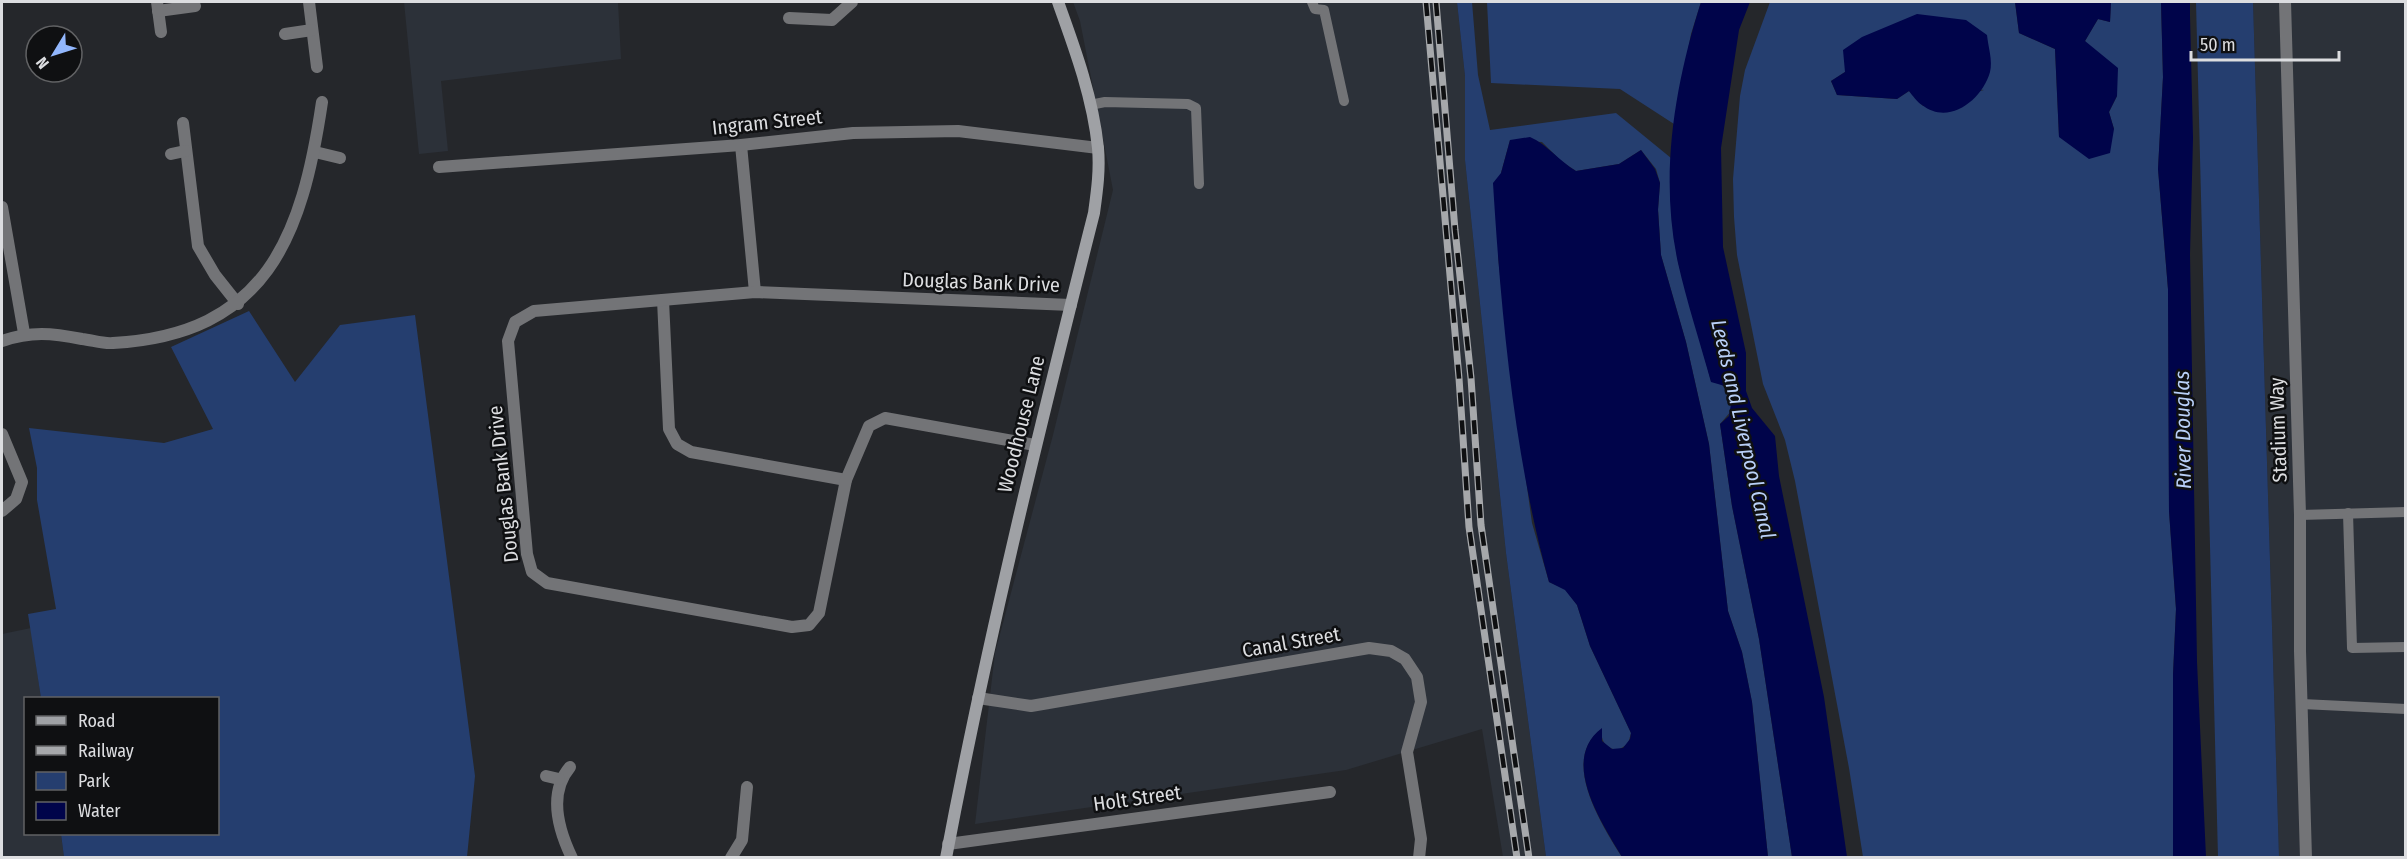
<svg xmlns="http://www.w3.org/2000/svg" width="2407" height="859" font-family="'Fira Sans Condensed',sans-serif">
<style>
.built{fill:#2c3139}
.green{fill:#253e6f;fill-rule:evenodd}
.water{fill:#00044a}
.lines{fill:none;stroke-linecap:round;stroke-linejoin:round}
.service{stroke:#737477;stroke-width:10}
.minor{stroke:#737477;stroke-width:12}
.secondary{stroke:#9fa1a5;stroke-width:12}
.rail-casing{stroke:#a6a8ab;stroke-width:7}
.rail{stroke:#0f1012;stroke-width:4.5;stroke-dasharray:14;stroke-linecap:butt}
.labels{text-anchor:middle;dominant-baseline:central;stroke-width:5;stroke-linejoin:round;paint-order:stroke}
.street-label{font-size:20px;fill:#dcdde0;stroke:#0f1012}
.water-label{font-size:21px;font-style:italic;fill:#b9d0f8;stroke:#0f1012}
</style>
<rect width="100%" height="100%" fill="#25272b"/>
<g class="built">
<path d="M 404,2 L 618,2 L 621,59 L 441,81 L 448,151 L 419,154 Z"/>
<path d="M 1073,2 L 1457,2 L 1465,76 L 1465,160 L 1506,553 L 1546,857 L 1503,857 L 1482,729 L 1346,770 L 975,824 L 995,653 L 1053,435 L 1113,190 L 1080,21 Z"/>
<path d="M 2253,2 L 2405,2 L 2405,857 L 2279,857 Z"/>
<path d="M 31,628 L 41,698 L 26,698 L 26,834 L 61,834 L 64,857 L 2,858 L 2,634 Z"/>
</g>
<g class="green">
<path d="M 1457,2 L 1472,2 L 1478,75 L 1490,130 L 1616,113 L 1671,158 L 1673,230 L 1678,262 L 1711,381 C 1726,384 1735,395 1732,410 L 1720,424 L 1732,506 L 1759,639 L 1792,857 L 1768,857 L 1752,702 L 1742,652 L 1728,611 L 1709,444 L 1686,342 L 1661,255 L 1658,209 L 1660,183 L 1656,169 L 1641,150 L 1619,164 L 1576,171 L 1561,161 L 1542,142 L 1510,140 L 1501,173 L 1498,257 L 1508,350 L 1532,523 L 1549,582 L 1565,589 L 1577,605 L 1590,646 L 1631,733 L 1628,744 L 1618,750 C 1606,749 1600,741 1602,729 C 1559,759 1602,825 1622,857 L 1546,857 L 1506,553 L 1465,160 L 1465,76 Z"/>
<path d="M 1487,2 L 1701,2 L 1691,34 L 1674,124 L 1620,89 L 1491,83 Z"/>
<path d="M 1770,2 L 2015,2 L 2019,33 L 2055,49 L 2059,137 L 2114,129 L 2109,112 L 2117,96 L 2085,41 L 2098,19 L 2110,22 L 2111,2 L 2161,2 L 2163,77 L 2158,169 L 2168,289 L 2169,511 L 2176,609 L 2173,675 L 2173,857 L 1863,857 L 1849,768 L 1795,481 L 1785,440 L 1763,384 L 1737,255 L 1734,217 L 1733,179 L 1740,96 L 1745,70 ZM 1845,72 L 1984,90 L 1923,106 L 1909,91 L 1897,99 L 1837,95 L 1831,81 Z"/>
<path d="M 2196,2 L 2253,2 L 2279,857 L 2218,857 Z"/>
<path d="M 249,311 L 295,382 L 340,325 L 415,315 L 475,776 L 467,857 L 64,857 L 61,834 L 218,834 L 218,698 L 41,698 L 28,614 L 56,609 L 37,500 L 37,468 L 29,428 L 164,443 L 213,429 L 171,347 Z"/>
</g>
<g class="water">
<path d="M 1701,2 L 1750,2 L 1739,30 L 1721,148 L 1723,247 L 1746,353 L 1746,391 L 1752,408 L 1775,436 L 1779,476 L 1824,697 L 1847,857 L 1792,857 L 1759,639 L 1732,506 L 1720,424 L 1729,416 L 1732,398 L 1725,386 L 1711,382 C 1700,342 1687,303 1678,263 C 1659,176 1675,84 1701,2 Z"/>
<path d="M 2015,2 L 2111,2 L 2110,22 L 2098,19 L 2085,41 L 2118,68 L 2117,96 L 2109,112 L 2114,129 L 2110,153 L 2089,159 L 2059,137 L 2055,49 L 2019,33 Z"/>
<path d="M 2161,2 L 2190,2 L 2190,16 L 2193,138 L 2190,254 L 2197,662 L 2206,857 L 2173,857 L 2173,675 L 2176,609 L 2169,511 L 2168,289 L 2158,169 L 2163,77 Z"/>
<path d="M 1917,14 L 1966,20 L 1987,35 C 1988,46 1993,61 1990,72 C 1982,100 1949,126 1922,105 C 1917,102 1913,96 1909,91 L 1897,99 L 1837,95 L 1831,81 L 1845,72 L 1843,50 L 1862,37 Z"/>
<path d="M 1530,137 C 1548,145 1559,161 1576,171 L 1619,164 L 1641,150 L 1655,169 L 1660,183 L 1658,210 L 1661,255 L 1686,342 L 1709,444 L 1728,611 L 1742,652 L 1752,702 L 1768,857 L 1622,857 C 1602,823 1559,760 1602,728 L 1602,741 L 1612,749 L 1623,748 L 1630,739 L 1631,733 L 1590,646 L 1577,605 L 1565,590 L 1549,582 C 1514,457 1501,313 1493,183 L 1501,173 L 1510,140 Z"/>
</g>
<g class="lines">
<g class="service">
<path d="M 1312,2 L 1315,9 L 1324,10 L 1344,101"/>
<path d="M 1090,105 L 1105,102 L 1188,104 L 1196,108 L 1199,184"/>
<path d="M 2348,513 L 2352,648 L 2406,647"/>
<path d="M 2300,515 L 2406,512"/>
<path d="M 2302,704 L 2406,709"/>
</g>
<g class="minor">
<path d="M 157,2 L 161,32"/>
<path d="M 309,2 L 317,67"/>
<path d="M 2285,2 L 2300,515 L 2300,651 L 2306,858"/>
<path d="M 158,11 L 195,6"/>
<path d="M 789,18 L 832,20 L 852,2"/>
<path d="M 285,34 L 312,30"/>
<path d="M 183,123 L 198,246 L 215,275 L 238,304"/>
<path d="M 741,145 L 755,292"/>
<path d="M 315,152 L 340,158"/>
<path d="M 171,154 L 185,151"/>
<path d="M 439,167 L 741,145 L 853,133 L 958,131 L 1098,148"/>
<path d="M 2,207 L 24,333"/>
<path d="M 663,300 L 669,429 L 677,444 L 691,452 L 846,480"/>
<path d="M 2,341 C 31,331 52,333 82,339 C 92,340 103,344 113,343 C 267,334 302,237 322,102"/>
<path d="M 2,434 L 22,482 L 16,499 L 2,511"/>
<path d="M 1035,445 L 885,418 L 869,426 L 846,480 L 819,613 L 809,625 L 792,627 L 547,583 L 532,572 L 527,554 L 508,341 L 515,322 L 534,311 L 755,292 L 1071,305"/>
<path d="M 978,698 L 1031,706 L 1369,648 L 1391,651 L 1405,659 L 1417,677 L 1421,702 L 1407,752 L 1421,839 L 1419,858"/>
<path d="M 570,767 C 548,793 558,829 572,858"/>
<path d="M 546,776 L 559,779"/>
<path d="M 948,844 L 1330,792"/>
<path d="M 731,858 L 742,840 L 747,787"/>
</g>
<path class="secondary" d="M 946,858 C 987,641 1040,426 1094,213 C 1097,191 1100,170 1098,148 C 1093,98 1075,49 1058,2"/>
<defs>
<g id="rail">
<path d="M 1426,2 L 1459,378 L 1469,527 L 1517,858"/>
<path d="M 1436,2 L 1455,230 L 1471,378 L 1481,525 L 1529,858"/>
</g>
</defs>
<use href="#rail" class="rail-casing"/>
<use href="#rail" class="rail"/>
</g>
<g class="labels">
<g class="street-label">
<text transform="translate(767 122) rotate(-6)">Ingram Street</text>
<text transform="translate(981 282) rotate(2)">Douglas Bank Drive</text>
<text transform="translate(1021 424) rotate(-76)">Woodhouse Lane</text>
<text transform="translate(2278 430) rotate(-92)">Stadium Way</text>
<text transform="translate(503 484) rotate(-96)">Douglas Bank Drive</text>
<text transform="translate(1291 642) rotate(-10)">Canal Street</text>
<text transform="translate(1137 798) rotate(-8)">Holt Street</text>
</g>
<g class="water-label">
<text transform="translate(1743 429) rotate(77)">Leeds and Liverpool Canal</text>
<text transform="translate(2183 430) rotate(-91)">River Douglas</text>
</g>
</g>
<rect width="2407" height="859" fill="none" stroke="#dcdde0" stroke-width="6"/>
<rect x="24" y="697" width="195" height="138" fill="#0f1012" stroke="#616264" stroke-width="1.5"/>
<rect x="36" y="716" width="30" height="9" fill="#9fa1a5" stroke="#616264" stroke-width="1.5"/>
<text x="78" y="727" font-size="18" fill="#dcdde0">Road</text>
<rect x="36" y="746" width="30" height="9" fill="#a6a8ab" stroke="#616264" stroke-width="1.5"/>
<text x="78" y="757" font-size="18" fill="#dcdde0">Railway</text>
<rect x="36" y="772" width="30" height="18" fill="#253e6f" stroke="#616264" stroke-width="1.5"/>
<text x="78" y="787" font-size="18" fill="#dcdde0">Park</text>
<rect x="36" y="802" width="30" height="18" fill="#00044a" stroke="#616264" stroke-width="1.5"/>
<text x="78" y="817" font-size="18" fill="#dcdde0">Water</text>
<g transform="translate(54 54) rotate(232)"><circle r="28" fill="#0f1012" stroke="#616264" stroke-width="1.5"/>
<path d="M0-4.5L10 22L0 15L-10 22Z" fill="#92b7fd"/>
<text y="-9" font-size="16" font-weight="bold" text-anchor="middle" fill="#dcdde0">N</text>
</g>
<path d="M2191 51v9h148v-9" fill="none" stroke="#dcdde0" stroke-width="3"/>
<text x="2200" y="51" font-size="18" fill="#dcdde0" stroke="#0f1012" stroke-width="4.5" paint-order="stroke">50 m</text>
</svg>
